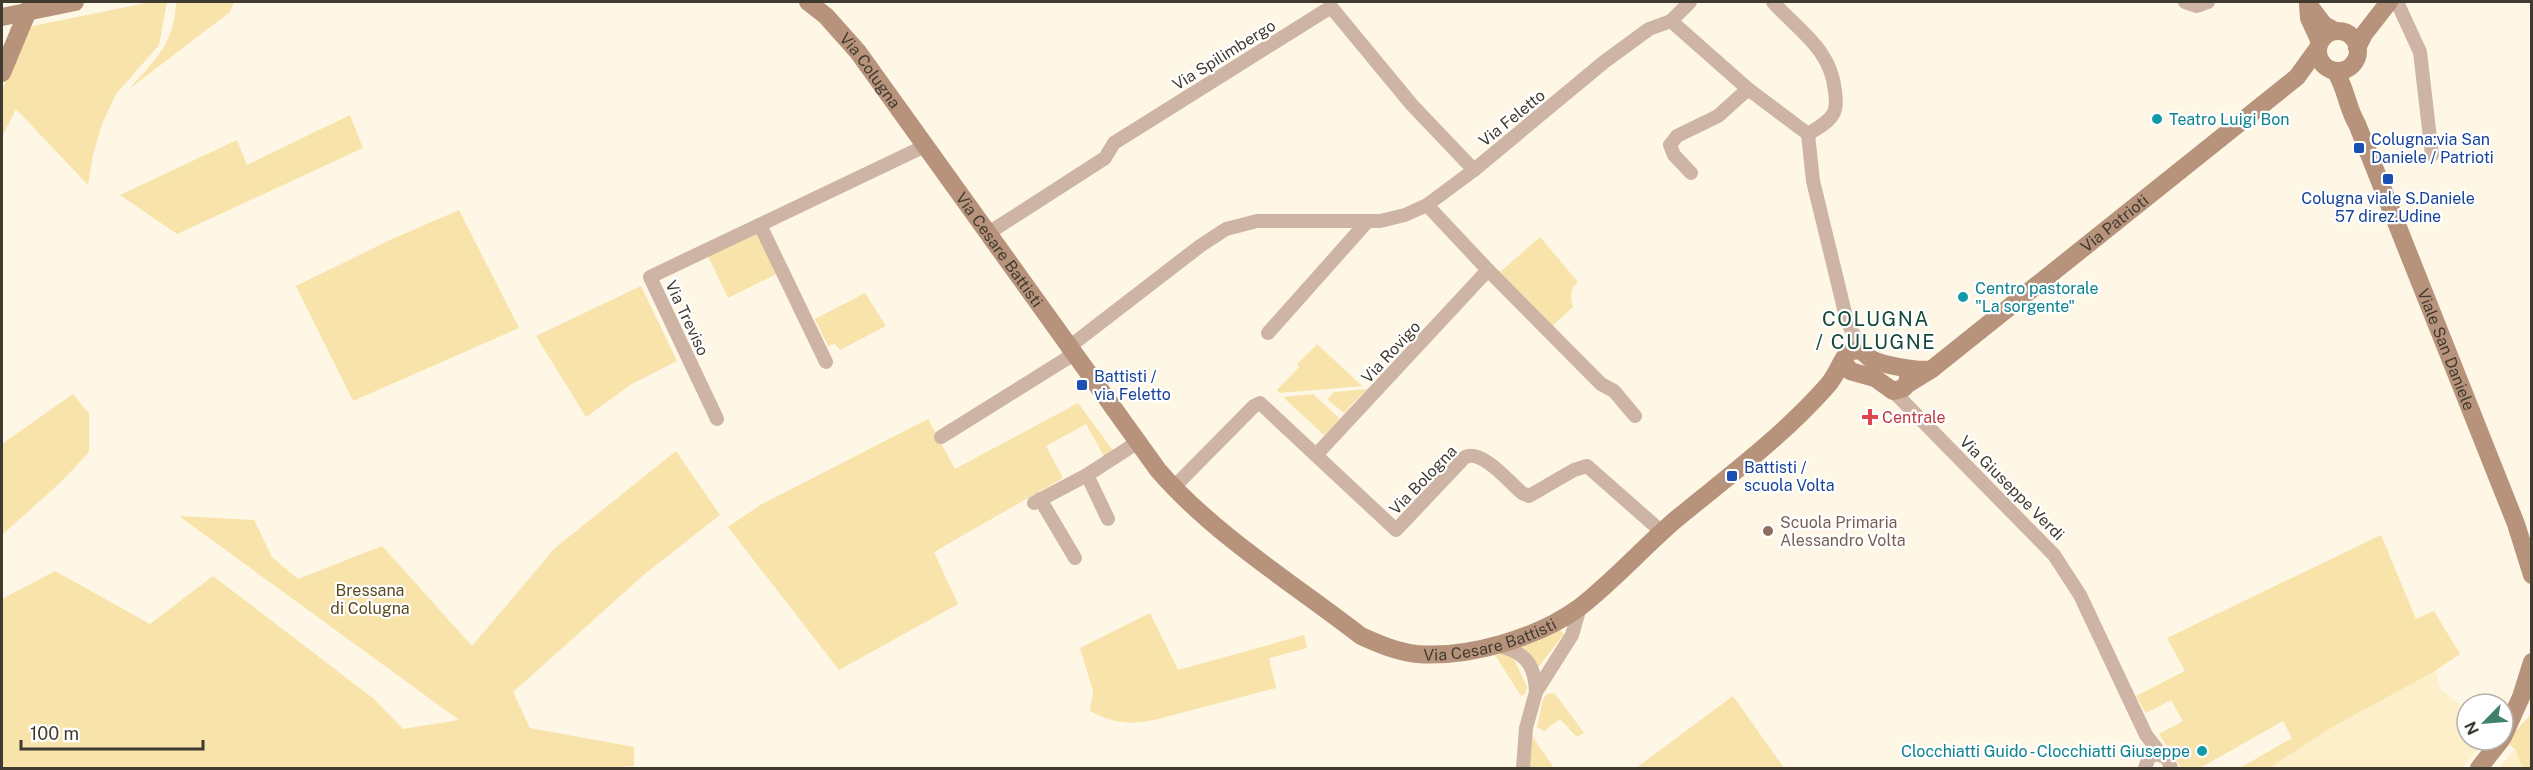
<svg xmlns="http://www.w3.org/2000/svg" width="2533" height="770" font-family="'Public Sans',sans-serif">
<style>
.built{fill:#fdefca}
.green{fill:#f8e3ab}
.lines{fill:none;stroke-linecap:round;stroke-linejoin:round}
.street{stroke:#cdb4a5;stroke-width:14}
.secondary{stroke:#b7937c;stroke-width:18}
.secondary-bridge{stroke:#b7937c;stroke-width:18}
.culture-dot{fill:#0f9aa8;stroke:#fff;stroke-width:2}
.transit-dot{fill:#1a4fb4;stroke:#fff;stroke-width:2}
.health-dot{fill:#e0444e;stroke:#fff;stroke-width:2}
.education-dot{fill:#8d6e63;stroke:#fff;stroke-width:2}
.labels{text-anchor:middle;dominant-baseline:central;stroke-width:4.5;stroke-linejoin:round;paint-order:stroke}
.street-label{font-size:16px;fill:#403b30;stroke:#fff}
.culture-label{font-size:16px;fill:#0d838f;stroke:#fff;text-anchor:start}
.transit-label{font-size:16px;fill:#164399;stroke:#fff;text-anchor:start}
.health-label{font-size:16px;fill:#be3a42;stroke:#fff;text-anchor:start}
.education-label{font-size:16px;fill:#785e54;stroke:#fff;text-anchor:start}
.park-label{font-size:16px;fill:#5a4a1d;stroke:#fff}
.quarter-label{font-size:20px;letter-spacing:1.5px;fill:#14493b;stroke:#fff}
</style>
<rect width="100%" height="100%" fill="#fef7e5"/>
<g class="built">
<path d="M 2435,671 L 2441,690 L 2467,710 L 2467,740 L 2485,740 L 2463,768 L 2269,768 L 2334,726 Z"/>
<path d="M 2515,749 L 2523,768 L 2499,768 Z"/>
</g>
<g class="green">
<path d="M 151,2 L 167,2 L 159,45 L 116,94 L 102,124 L 93,155 L 88,185 L 16,109 L 2,137 L 2,90 L 28,27 Z"/>
<path d="M 176,2 L 234,2 L 230,12 L 129,89 C 156,59 174,44 176,2 Z"/>
<path d="M 350,115 L 363,148 L 177,234 L 120,195 L 237,140 L 247,165 Z"/>
<path d="M 459,210 L 519,328 L 353,401 L 296,286 L 390,240 Z"/>
<path d="M 757,233 L 777,274 L 728,298 L 708,256 Z"/>
<path d="M 1540,237 L 1578,282 C 1570,289 1570,297 1573,307 L 1552,326 L 1500,272 Z"/>
<path d="M 641,286 L 677,361 L 630,385 L 586,417 L 536,336 Z"/>
<path d="M 865,293 L 886,326 L 840,350 L 835,344 L 828,346 L 815,319 Z"/>
<path d="M 1317,344 L 1362,386 L 1280,393 L 1277,390 L 1299,367 L 1297,364 Z"/>
<path d="M 1367,389 L 1344,413 L 1327,399 L 1334,392 Z"/>
<path d="M 73,394 L 89,414 L 89,452 L 62,481 L 2,535 L 2,444 Z"/>
<path d="M 1313,394 L 1340,419 L 1324,435 L 1283,397 Z"/>
<path d="M 1078,403 L 1115,453 L 1104,456 L 1086,424 L 1046,446 L 1063,478 L 934,552 L 958,604 L 839,670 L 728,527 L 760,505 L 928,419 L 955,469 Z"/>
<path d="M 676,451 L 720,515 L 646,573 L 513,692 L 530,728 L 634,747 L 634,766 L 599,768 L 2,768 L 2,599 L 55,571 L 150,624 L 213,576 L 374,699 L 403,729 L 459,720 L 179,516 L 254,520 L 272,557 L 298,579 L 382,546 L 472,646 L 555,548 Z"/>
<path d="M 2381,535 L 2416,619 L 2434,611 L 2460,654 L 2435,671 L 2334,726 L 2269,768 L 2240,768 L 2292,738 L 2283,721 L 2200,768 L 2181,768 L 2159,734 L 2183,721 L 2171,700 L 2146,713 L 2136,696 L 2185,671 L 2167,638 Z"/>
<path d="M 1150,613 L 1178,670 L 1304,635 L 1307,648 L 1269,658 L 1276,688 L 1154,720 C 1127,725 1114,723 1090,711 L 1093,691 L 1080,648 Z"/>
<path d="M 1559,629 L 1564,634 L 1537,669 L 1533,658 L 1521,647 L 1541,640 Z"/>
<path d="M 1508,653 L 1514,659 L 1527,687 L 1525,694 L 1521,696 L 1495,655 Z"/>
<path d="M 1554,693 L 1556,695 L 1584,733 L 1577,737 L 1560,719 L 1544,731 L 1537,727 L 1543,699 L 1547,694 Z"/>
<path d="M 1733,696 L 1784,768 L 1636,768 Z"/>
<path d="M 2531,714 L 2531,768 L 2523,768 L 2515,749 L 2506,742 Z"/>
<path d="M 1530,733 L 1554,768 L 1527,768 Z"/>
</g>
<g class="lines">
<g class="street">
<path d="M 1773,2 C 1799,31 1831,49 1835,91 C 1836,98 1837,108 1833,114 C 1828,123 1816,129 1808,134"/>
<path d="M 2185,2 L 2197,6 L 2208,2"/>
<path d="M 2397,2 L 2420,52 L 2432,155"/>
<path d="M 1671,21 L 1748,89 L 1808,134"/>
<path d="M 1808,134 L 1813,181 L 1847,321 L 1862,351"/>
<path d="M 1691,173 L 1674,155 L 1670,145 L 1677,136 L 1718,116 L 1748,89"/>
<path d="M 760,225 L 826,362"/>
<path d="M 987,234 L 1105,158 L 1114,143 L 1331,7 L 1412,105 L 1474,170"/>
<path d="M 1488,270 L 1601,384 L 1614,391 L 1635,416"/>
<path d="M 1268,333 L 1366,223"/>
<path d="M 1069,347 L 1200,246 L 1226,229 L 1257,221 L 1380,221 L 1405,215 L 1427,205 L 1474,170 L 1604,62 L 1649,29 L 1671,21 L 1690,2"/>
<path d="M 1893,391 L 2054,555 L 2080,595 L 2146,735 L 2161,754"/>
<path d="M 717,419 L 650,277 L 925,146"/>
<path d="M 941,437 L 1066,359 L 1072,351"/>
<path d="M 1316,455 L 1488,270 L 1427,205"/>
<path d="M 1087,475 L 1108,519"/>
<path d="M 1173,488 L 1254,406 L 1260,403 L 1396,530 L 1465,457 C 1482,449 1509,482 1522,493 L 1529,496 L 1574,470 L 1587,466 L 1662,532"/>
<path d="M 1040,499 L 1075,558"/>
<path d="M 1034,503 L 1087,475 L 1138,442"/>
<path d="M 1495,645 C 1523,651 1535,662 1536,692"/>
<path d="M 1523,768 L 1526,728 L 1536,692 L 1572,635 L 1580,607"/>
<path d="M 2145,768 L 2149,757 L 2157,754 L 2167,758 L 2171,768"/>
</g>
<g class="secondary">
<path id="s1" d="M 808,2 L 826,16 L 858,52 L 1158,470 C 1213,534 1294,584 1361,636 C 1379,644 1397,652 1417,654 C 1469,658 1538,638 1580,607 C 1613,581 1642,549 1674,521 C 1726,478 1782,437 1827,386 C 1837,375 1840,362 1848,352 L 1859,350 C 1864,352 1867,356 1871,359 C 1883,365 1919,372 1932,369"/>
<path d="M 2,17 L 75,2"/>
<circle cx="2338" cy="51" r="20"/>
<path d="M 2320,42 L 2309,18 L 2308,4 L 2324,25 L 2335,31"/>
<path d="M 2357,48 L 2364,34 L 2389,2"/>
<path id="s2" d="M 2335,71 C 2346,87 2347,108 2357,124 L 2516,524 L 2532,575"/>
<path d="M 2,73 L 19,32"/>
<path d="M 1844,362 L 1850,371 L 1875,378 L 1893,391 L 1904,388 L 1908,381 L 1908,375"/>
<path id="s3" d="M 1906,385 L 1932,369 L 2297,77 L 2318,48"/>
<path d="M 2503,737 L 2521,697 L 2532,662"/>
<path d="M 2479,768 L 2501,740"/>
</g>
<path class="secondary-bridge" d="M 19,32 L 32,2"/>
</g>
<g class="culture-dot">
<circle cx="2157" cy="119" r="6"/>
<circle cx="1963" cy="297" r="6"/>
<circle cx="2202" cy="751" r="6"/>
</g>
<g class="transit-dot">
<rect x="2353" y="142" width="12" height="12" rx="3"/>
<rect x="2382" y="173" width="12" height="12" rx="3"/>
<rect x="1076" y="379" width="12" height="12" rx="3"/>
<rect x="1726" y="470" width="12" height="12" rx="3"/>
</g>
<path class="health-dot" d="M1867 408h6v6h6v6h-6v6h-6v-6h-6v-6h6z"/>
<circle class="education-dot" cx="1768" cy="531" r="6"/>
<g class="labels">
<g class="street-label">
<text transform="translate(1224 55) rotate(-32)">Via Spilimbergo</text>
<text stroke="none"><textPath href="#s1" startOffset="93">Via Colugna</textPath></text>
<text transform="translate(1512 118) rotate(-39)">Via Feletto</text>
<text stroke="none"><textPath href="#s3" startOffset="264">Via Patrioti</textPath></text>
<text stroke="none"><textPath href="#s1" startOffset="314">Via Cesare Battisti</textPath></text>
<text transform="translate(687 318) rotate(65)">Via Treviso</text>
<text stroke="none"><textPath href="#s2" startOffset="300">Viale San Daniele</textPath></text>
<text transform="translate(1391 352) rotate(-47)">Via Rovigo</text>
<text transform="translate(1423 480) rotate(-46)">Via Bologna</text>
<text transform="translate(2012 488) rotate(45)">Via Giuseppe Verdi</text>
<text stroke="none"><textPath href="#s1" startOffset="982">Via Cesare Battisti</textPath></text>
</g>
<g class="culture-label">
<text x="2169" y="119">Teatro Luigi Bon</text>
<text x="1975" y="288">Centro pastorale<tspan x="1975" dy="18">"La sorgente"</tspan></text>
<text x="2190" y="751" text-anchor="end">Clocchiatti Guido - Clocchiatti Giuseppe</text>
</g>
<g class="transit-label">
<text x="2371" y="139">Colugna:via San<tspan x="2371" dy="18">Daniele / Patrioti</tspan></text>
<text x="2388" y="198" text-anchor="middle">Colugna viale S.Daniele<tspan x="2388" dy="18">57 direz.Udine</tspan></text>
<text x="1094" y="376">Battisti /<tspan x="1094" dy="18">via Feletto</tspan></text>
<text x="1744" y="467">Battisti /<tspan x="1744" dy="18">scuola Volta</tspan></text>
</g>
<g class="health-label">
<text x="1882" y="417">Centrale</text>
</g>
<g class="education-label">
<text x="1780" y="522">Scuola Primaria<tspan x="1780" dy="18">Alessandro Volta</tspan></text>
</g>
<g class="park-label">
<text x="370" y="590">Bressana<tspan x="370" dy="18">di Colugna</tspan></text>
</g>
<g class="quarter-label">
<text x="1876" y="319">COLUGNA<tspan x="1876" dy="23">/ CULUGNE</tspan></text>
</g>
</g>
<rect width="2533" height="770" fill="none" stroke="#403b30" stroke-width="6"/>
<g transform="translate(2485 722) rotate(245)"><circle r="28" fill="#ffffff" stroke="#b3b1ac" stroke-width="1.5"/>
<path d="M0-4.5L10 22L0 15L-10 22Z" fill="#41806d"/>
<text y="-9" font-size="16" font-weight="bold" text-anchor="middle" fill="#403b30">N</text>
</g>
<path d="M21 740v9h182v-9" fill="none" stroke="#403b30" stroke-width="3"/>
<text x="30" y="740" font-size="18" fill="#403b30" stroke="#ffffff" stroke-width="4.5" paint-order="stroke">100 m</text>
</svg>
